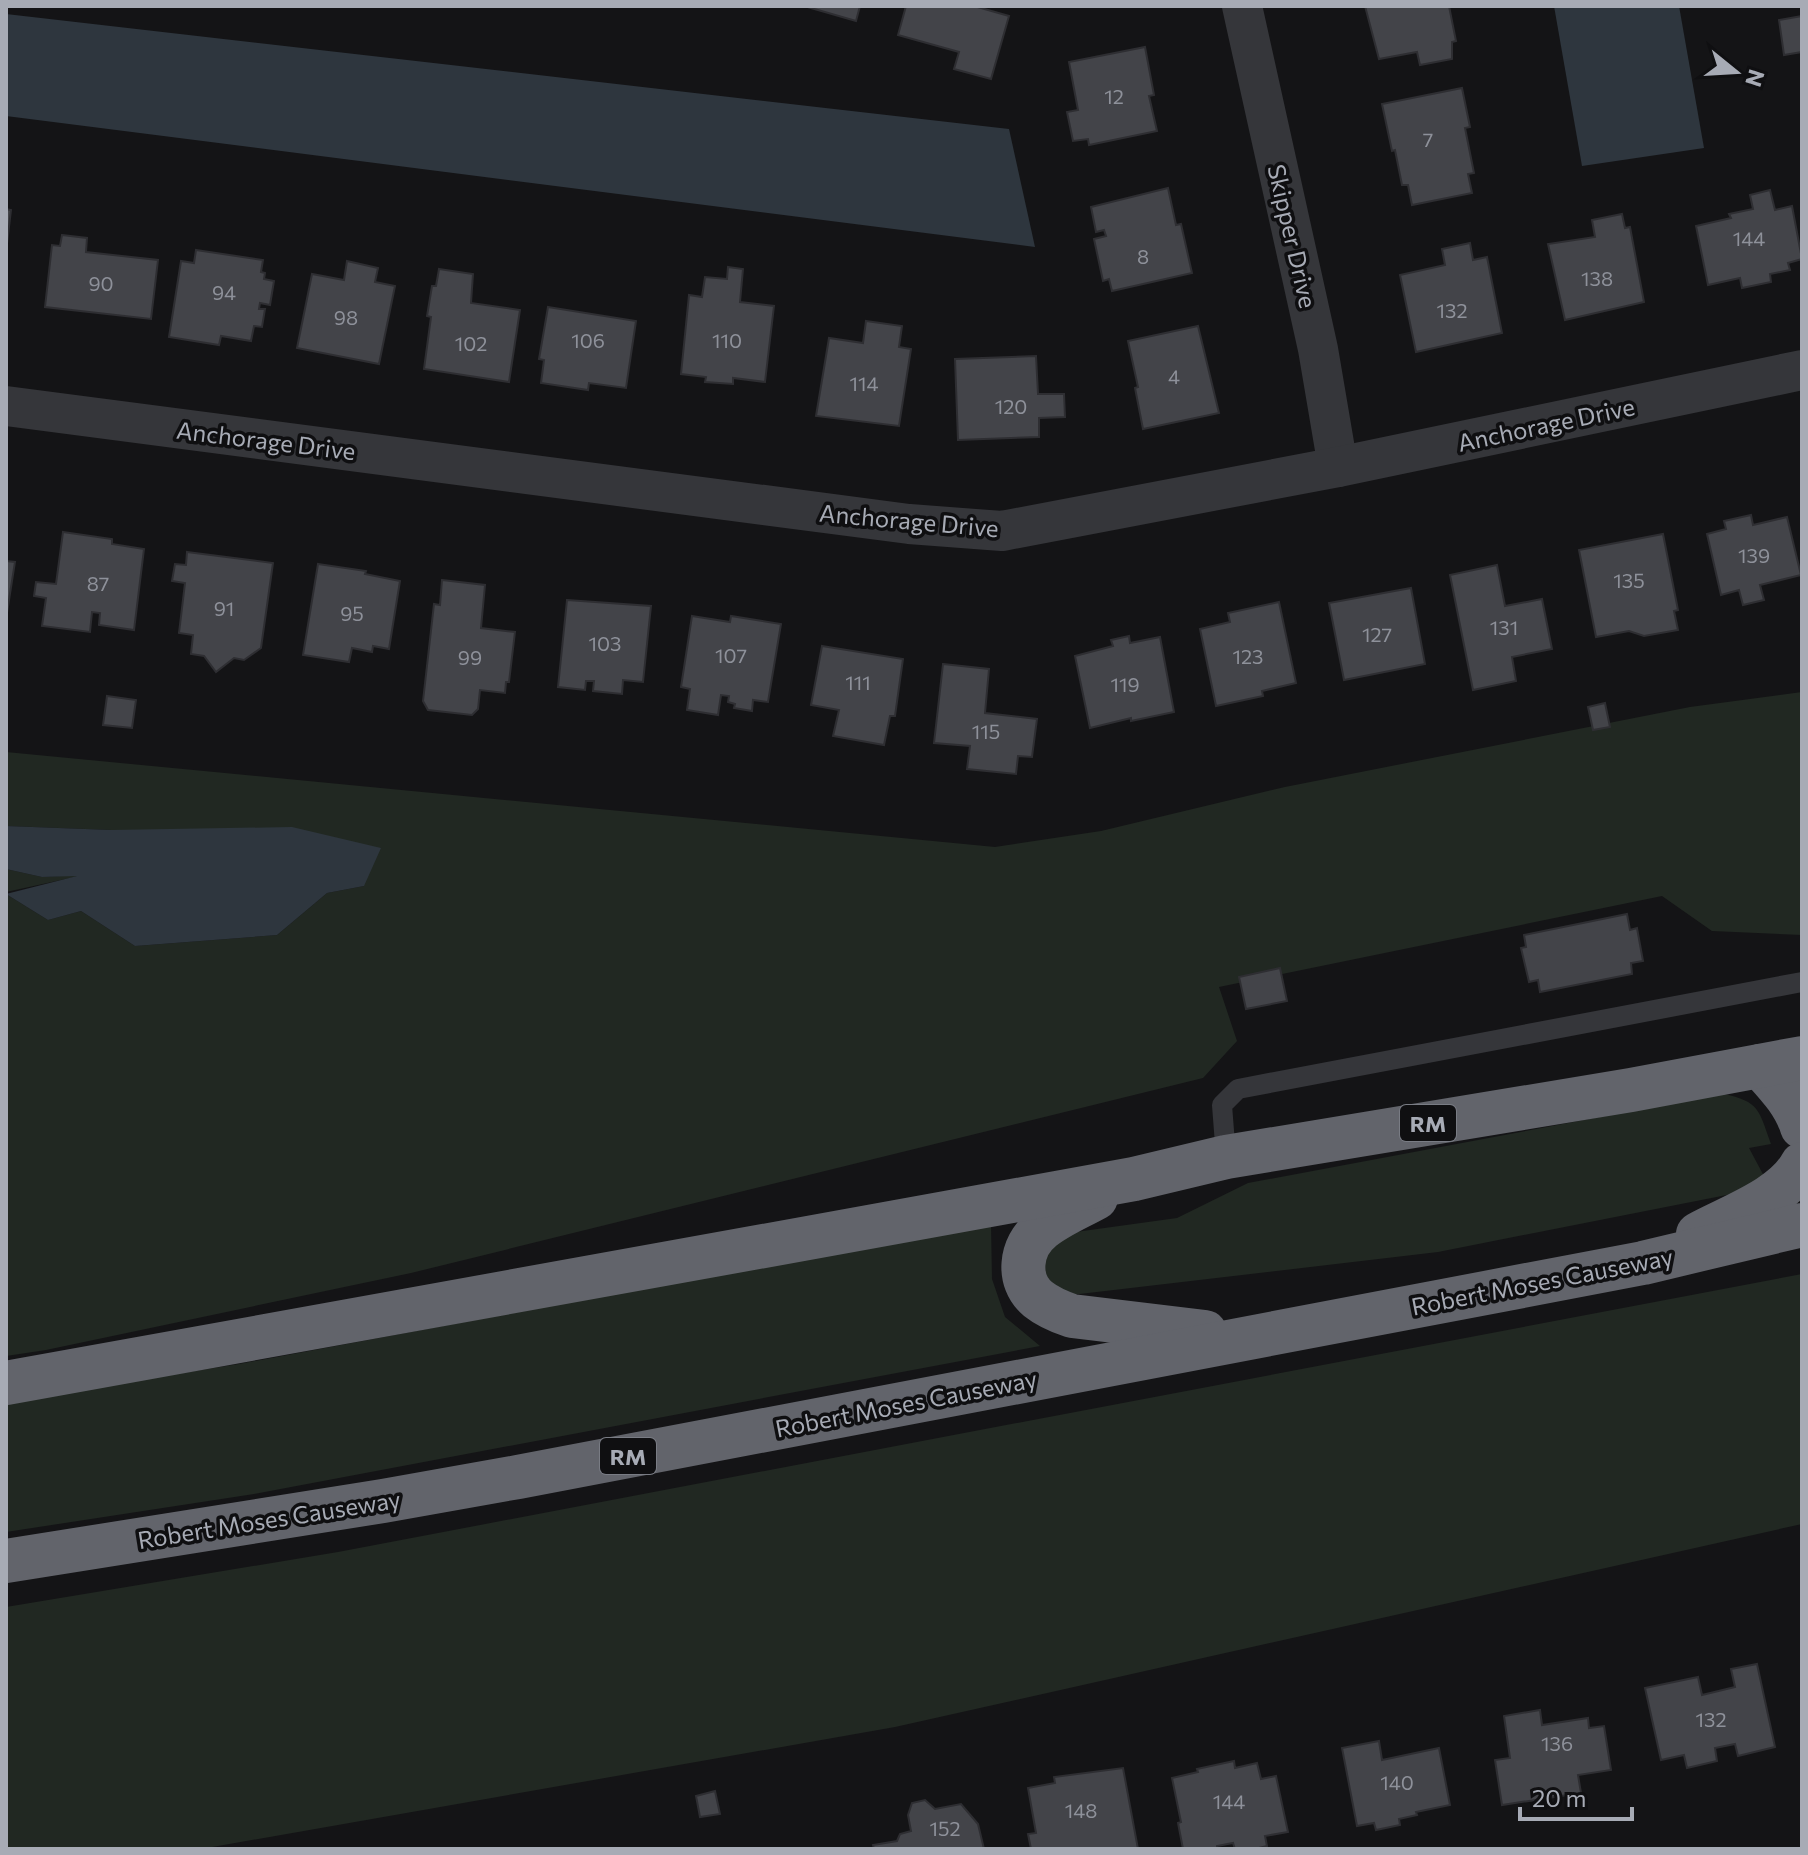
<svg xmlns="http://www.w3.org/2000/svg" width="1808" height="1855" font-family="Commissioner,sans-serif">
<style>
.green{fill:#212822}
.water{fill:#2e363e}
.building{fill:#434449;stroke:#2e2e32;stroke-width:2}
.lines{fill:none;stroke-linecap:round;stroke-linejoin:round}
.lane{stroke:#35363a;stroke-width:20}
.street{stroke:#35363a;stroke-width:40}
.highway{stroke:#62646b;stroke-width:44}
.labels{text-anchor:middle;dominant-baseline:central;stroke-width:7;stroke-linejoin:round;paint-order:stroke}
.number-label{font-size:20px;fill:#8e919a}
.shield{fill:#0f0f11;stroke:#797c84;stroke-width:2}
.shield-label{font-size:22px;font-weight:bold;fill:#a7abb5}
.street-label{font-size:24px;fill:#a7abb5;stroke:#0f0f11}
</style>
<rect width="100%" height="100%" fill="#141416"/>
<g class="green">
<path d="M 1802,692 L 1802,935 L 1712,931 L 1662,896 L 1219,987 L 1237,1041 L 1203,1078 L 411,1273 L 46,1350 L 6,1356 L 6,894 L 48,920 L 81,911 L 135,946 L 277,935 L 327,893 L 364,886 L 111,830 L 6,826 L 6,752 L 995,847 L 1101,831 L 1285,787 L 1690,707 Z"/>
<path d="M 6,869 L 42,877 L 84,875 L 6,892 Z"/>
<path d="M 1723,1094 C 1760,1101 1759,1111 1771,1144 L 1749,1148 L 1765,1178 L 1757,1189 L 1438,1252 L 1071,1295 L 1048,1291 L 1041,1253 L 1054,1235 L 1177,1218 L 1248,1183 Z"/>
<path d="M 991,1224 L 992,1279 L 1005,1317 L 1040,1346 L 254,1494 L 6,1532 L 6,1401 L 239,1364 Z"/>
<path d="M 1802,1274 L 1802,1524 L 895,1727 L 201,1849 L 6,1849 L 6,1607 L 338,1552 Z"/>
</g>
<g class="water">
<path d="M 1554,6 L 1679,6 L 1704,148 L 1582,166 Z"/>
<path d="M 6,14 L 1009,129 L 1035,247 L 6,116 Z"/>
<path d="M 6,826 L 111,830 L 292,827 L 381,848 L 364,886 L 327,893 L 277,935 L 135,946 L 81,911 L 48,920 L 6,894 L 77,876 L 42,877 L 6,869 Z"/>
</g>
<g class="building">
<path d="M 804,6 L 860,6 L 856,21 Z"/>
<path d="M 906,6 L 974,6 L 1009,16 L 991,79 L 954,69 L 959,52 L 898,35 Z"/>
<path d="M 1365,6 L 1449,6 L 1456,41 L 1452,42 L 1452,59 L 1420,65 L 1417,52 L 1379,59 Z"/>
<path d="M 1802,16 L 1802,54 L 1802,52 L 1784,55 L 1779,20 Z"/>
<path d="M 1145,47 L 1154,95 L 1149,96 L 1157,131 L 1089,145 L 1088,139 L 1073,141 L 1067,112 L 1078,110 L 1069,62 Z"/>
<path d="M 1462,88 L 1470,127 L 1465,128 L 1474,173 L 1468,174 L 1472,193 L 1412,205 L 1408,185 L 1402,185 L 1395,150 L 1392,151 L 1382,104 Z"/>
<path d="M 1168,188 L 1176,225 L 1181,224 L 1192,273 L 1112,291 L 1109,279 L 1103,281 L 1094,239 L 1106,236 L 1104,230 L 1096,232 L 1091,207 Z"/>
<path d="M 1770,190 L 1775,210 L 1792,206 L 1802,259 L 1788,263 L 1790,270 L 1770,274 L 1771,282 L 1742,288 L 1740,278 L 1708,285 L 1696,226 L 1731,218 L 1729,214 L 1753,209 L 1750,195 Z"/>
<path d="M 6,209 L 11,210 L 6,252 Z"/>
<path d="M 1622,214 L 1625,228 L 1630,227 L 1644,302 L 1565,320 L 1548,244 L 1595,237 L 1592,220 Z"/>
<path d="M 62,235 L 87,238 L 86,252 L 158,260 L 151,319 L 45,307 L 52,245 L 60,246 Z"/>
<path d="M 1470,243 L 1473,260 L 1487,257 L 1502,333 L 1416,352 L 1400,275 L 1445,265 L 1442,249 Z"/>
<path d="M 196,250 L 263,260 L 261,272 L 265,273 L 264,279 L 274,281 L 270,305 L 260,303 L 259,309 L 265,309 L 262,327 L 254,326 L 251,341 L 221,336 L 219,345 L 169,337 L 181,261 L 194,263 Z"/>
<path d="M 347,261 L 378,268 L 375,282 L 395,286 L 379,364 L 297,348 L 312,274 L 344,280 Z"/>
<path d="M 728,267 L 743,269 L 740,302 L 774,306 L 765,382 L 733,378 L 733,384 L 705,382 L 706,377 L 681,374 L 689,295 L 702,297 L 705,277 L 727,279 Z"/>
<path d="M 439,269 L 473,274 L 471,303 L 520,310 L 509,382 L 424,369 L 431,317 L 427,316 L 432,286 L 436,286 Z"/>
<path d="M 548,307 L 636,321 L 626,388 L 589,383 L 588,390 L 541,383 L 544,360 L 539,359 Z"/>
<path d="M 866,321 L 902,326 L 899,347 L 911,349 L 899,426 L 816,416 L 829,338 L 863,343 Z"/>
<path d="M 1198,326 L 1219,413 L 1143,429 L 1135,388 L 1138,387 L 1128,341 Z"/>
<path d="M 1036,356 L 1038,394 L 1064,394 L 1065,417 L 1039,418 L 1039,437 L 958,440 L 955,359 Z"/>
<path d="M 1751,515 L 1753,525 L 1787,517 L 1801,575 L 1760,585 L 1764,600 L 1743,605 L 1739,590 L 1721,595 L 1707,534 L 1726,529 L 1724,521 Z"/>
<path d="M 63,532 L 112,539 L 112,544 L 144,549 L 134,630 L 99,625 L 100,613 L 92,612 L 90,632 L 42,626 L 46,598 L 34,596 L 36,582 L 56,584 Z"/>
<path d="M 1663,534 L 1678,610 L 1674,611 L 1678,630 L 1644,636 L 1629,631 L 1596,637 L 1579,550 Z"/>
<path d="M 187,552 L 273,563 L 261,648 L 244,660 L 234,658 L 216,672 L 204,656 L 191,654 L 193,635 L 179,633 L 185,583 L 172,581 L 175,564 L 186,565 Z"/>
<path d="M 6,561 L 15,562 L 6,619 Z"/>
<path d="M 318,564 L 366,571 L 365,574 L 400,581 L 389,649 L 373,646 L 372,652 L 352,648 L 349,662 L 303,655 Z"/>
<path d="M 1497,565 L 1505,606 L 1542,599 L 1552,649 L 1512,657 L 1516,681 L 1473,690 L 1450,575 Z"/>
<path d="M 442,580 L 485,585 L 481,628 L 515,632 L 509,682 L 506,682 L 505,693 L 480,690 L 478,709 L 472,715 L 428,710 L 423,701 L 434,604 L 440,605 Z"/>
<path d="M 1411,588 L 1425,664 L 1344,680 L 1329,603 Z"/>
<path d="M 567,600 L 651,606 L 643,682 L 623,680 L 622,694 L 593,691 L 594,681 L 586,681 L 585,690 L 558,687 Z"/>
<path d="M 1279,602 L 1296,683 L 1262,691 L 1263,696 L 1216,706 L 1200,629 L 1230,622 L 1228,613 Z"/>
<path d="M 692,616 L 730,622 L 731,616 L 781,624 L 768,702 L 753,700 L 752,711 L 734,708 L 735,704 L 728,702 L 729,696 L 721,695 L 718,715 L 687,710 L 690,689 L 681,687 Z"/>
<path d="M 1129,636 L 1130,643 L 1160,637 L 1174,712 L 1131,721 L 1131,718 L 1090,728 L 1075,656 L 1113,646 L 1111,640 Z"/>
<path d="M 822,646 L 903,659 L 895,716 L 890,716 L 884,745 L 833,736 L 839,710 L 811,705 Z"/>
<path d="M 943,664 L 989,669 L 985,713 L 1037,719 L 1032,757 L 1018,756 L 1016,774 L 967,769 L 970,746 L 934,743 Z"/>
<path d="M 107,696 L 136,700 L 132,728 L 103,725 Z"/>
<path d="M 1605,703 L 1610,727 L 1593,730 L 1588,707 Z"/>
<path d="M 1627,914 L 1630,930 L 1637,928 L 1643,961 L 1631,963 L 1632,974 L 1540,992 L 1538,980 L 1529,982 L 1521,948 L 1526,947 L 1524,935 Z"/>
<path d="M 1280,968 L 1287,1001 L 1246,1009 L 1239,977 Z"/>
<path d="M 1757,1664 L 1775,1747 L 1738,1756 L 1735,1744 L 1715,1748 L 1717,1761 L 1687,1768 L 1684,1755 L 1661,1760 L 1645,1688 L 1698,1677 L 1702,1695 L 1735,1687 L 1731,1669 Z"/>
<path d="M 1540,1710 L 1542,1725 L 1588,1718 L 1589,1728 L 1604,1726 L 1611,1770 L 1578,1775 L 1581,1793 L 1502,1805 L 1495,1760 L 1510,1758 L 1504,1716 Z"/>
<path d="M 1379,1741 L 1382,1760 L 1439,1748 L 1450,1805 L 1416,1812 L 1417,1815 L 1399,1819 L 1400,1825 L 1376,1830 L 1374,1823 L 1357,1826 L 1342,1748 Z"/>
<path d="M 1234,1761 L 1235,1768 L 1257,1763 L 1261,1779 L 1276,1776 L 1288,1832 L 1265,1836 L 1267,1846 L 1255,1849 L 1235,1849 L 1233,1843 L 1217,1846 L 1217,1849 L 1183,1849 L 1178,1823 L 1181,1822 L 1172,1778 L 1198,1772 L 1197,1769 Z"/>
<path d="M 1123,1768 L 1138,1849 L 1031,1849 L 1028,1834 L 1036,1833 L 1028,1788 L 1055,1783 L 1054,1777 Z"/>
<path d="M 715,1791 L 720,1814 L 700,1817 L 696,1796 Z"/>
<path d="M 925,1800 L 935,1809 L 961,1804 L 978,1824 L 984,1849 L 874,1849 L 873,1845 L 897,1841 L 900,1834 L 911,1831 L 908,1815 L 912,1803 Z"/>
</g>
<g class="lines">
<path class="lane" d="M 1226,1157 L 1222,1105 L 1238,1089 L 1802,982"/>
<g class="street">
<path d="M 1242,6 L 1318,349 L 1338,467"/>
<path d="M 6,406 L 909,524 L 1002,531 L 1338,467 L 1802,370"/>
</g>
<g class="highway">
<path d="M 1760,1066 C 1777,1085 1794,1102 1802,1127"/>
<path d="M 1096,1198 C 1078,1208 1058,1216 1042,1229 C 1020,1246 1016,1281 1038,1299 C 1048,1307 1060,1312 1072,1316 L 1205,1332"/>
<path d="M 1698,1234 C 1731,1216 1784,1198 1802,1164"/>
<path d="M 6,1383 L 1134,1179 L 1226,1157 L 1631,1090 L 1802,1058"/>
<path d="M 6,1561 L 383,1501 L 518,1477 L 1643,1263 L 1802,1225"/>
</g>
</g>
<g class="labels">
<g class="number-label">
<text x="1114" y="96">12</text>
<text x="1428" y="139">7</text>
<text x="1749" y="238">144</text>
<text x="1143" y="256">8</text>
<text x="1597" y="278">138</text>
<text x="101" y="283">90</text>
<text x="224" y="292">94</text>
<text x="1452" y="310">132</text>
<text x="346" y="317">98</text>
<text x="588" y="340">106</text>
<text x="727" y="340">110</text>
<text x="471" y="343">102</text>
<text x="1174" y="376">4</text>
<text x="864" y="383">114</text>
<text x="1011" y="406">120</text>
<text x="1754" y="555">139</text>
<text x="1629" y="580">135</text>
<text x="98" y="583">87</text>
<text x="224" y="608">91</text>
<text x="352" y="613">95</text>
<text x="1504" y="627">131</text>
<text x="1377" y="634">127</text>
<text x="605" y="643">103</text>
<text x="731" y="655">107</text>
<text x="1248" y="656">123</text>
<text x="470" y="657">99</text>
<text x="858" y="682">111</text>
<text x="1125" y="684">119</text>
<text x="986" y="731">115</text>
<text x="1711" y="1719">132</text>
<text x="1557" y="1743">136</text>
<text x="1397" y="1782">140</text>
<text x="1229" y="1801">144</text>
<text x="1081" y="1810">148</text>
<text x="945" y="1828">152</text>
</g>
<g class="shield">
<rect x="1400" y="1105" width="56" height="36" rx="6"/>
<rect x="600" y="1438" width="56" height="36" rx="6"/>
</g>
<g class="shield-label">
<text x="1428" y="1123">RM</text>
<text x="628" y="1456">RM</text>
</g>
<g class="street-label">
<text transform="translate(1293 236) rotate(77)">Skipper Drive</text>
<text transform="translate(1546 424) rotate(-12)">Anchorage Drive</text>
<text transform="translate(266 440) rotate(7)">Anchorage Drive</text>
<text transform="translate(909 520) rotate(5)">Anchorage Drive</text>
<text transform="translate(1542 1281) rotate(-11)">Robert Moses Causeway</text>
<text transform="translate(906 1403) rotate(-11)">Robert Moses Causeway</text>
<text transform="translate(269 1519) rotate(-9)">Robert Moses Causeway</text>
</g>
</g>
<rect width="1808" height="1855" fill="none" stroke="#a7abb5" stroke-width="16"/>
<g transform="translate(1736 72) rotate(108)" stroke="#0f0f11" stroke-width="6" paint-order="stroke">
<path d="M0-6L14 30L0 20L-14 30Z" fill="#a7abb5"/>
<text y="-12" font-size="22" font-weight="bold" text-anchor="middle" fill="#a7abb5">N</text>
</g>
<path d="M1520 1807v12h112v-12" fill="none" stroke="#a7abb5" stroke-width="4"/>
<text x="1532" y="1807" font-size="24" fill="#a7abb5" stroke="#0f0f11" stroke-width="6" paint-order="stroke">20 m</text>
</svg>
